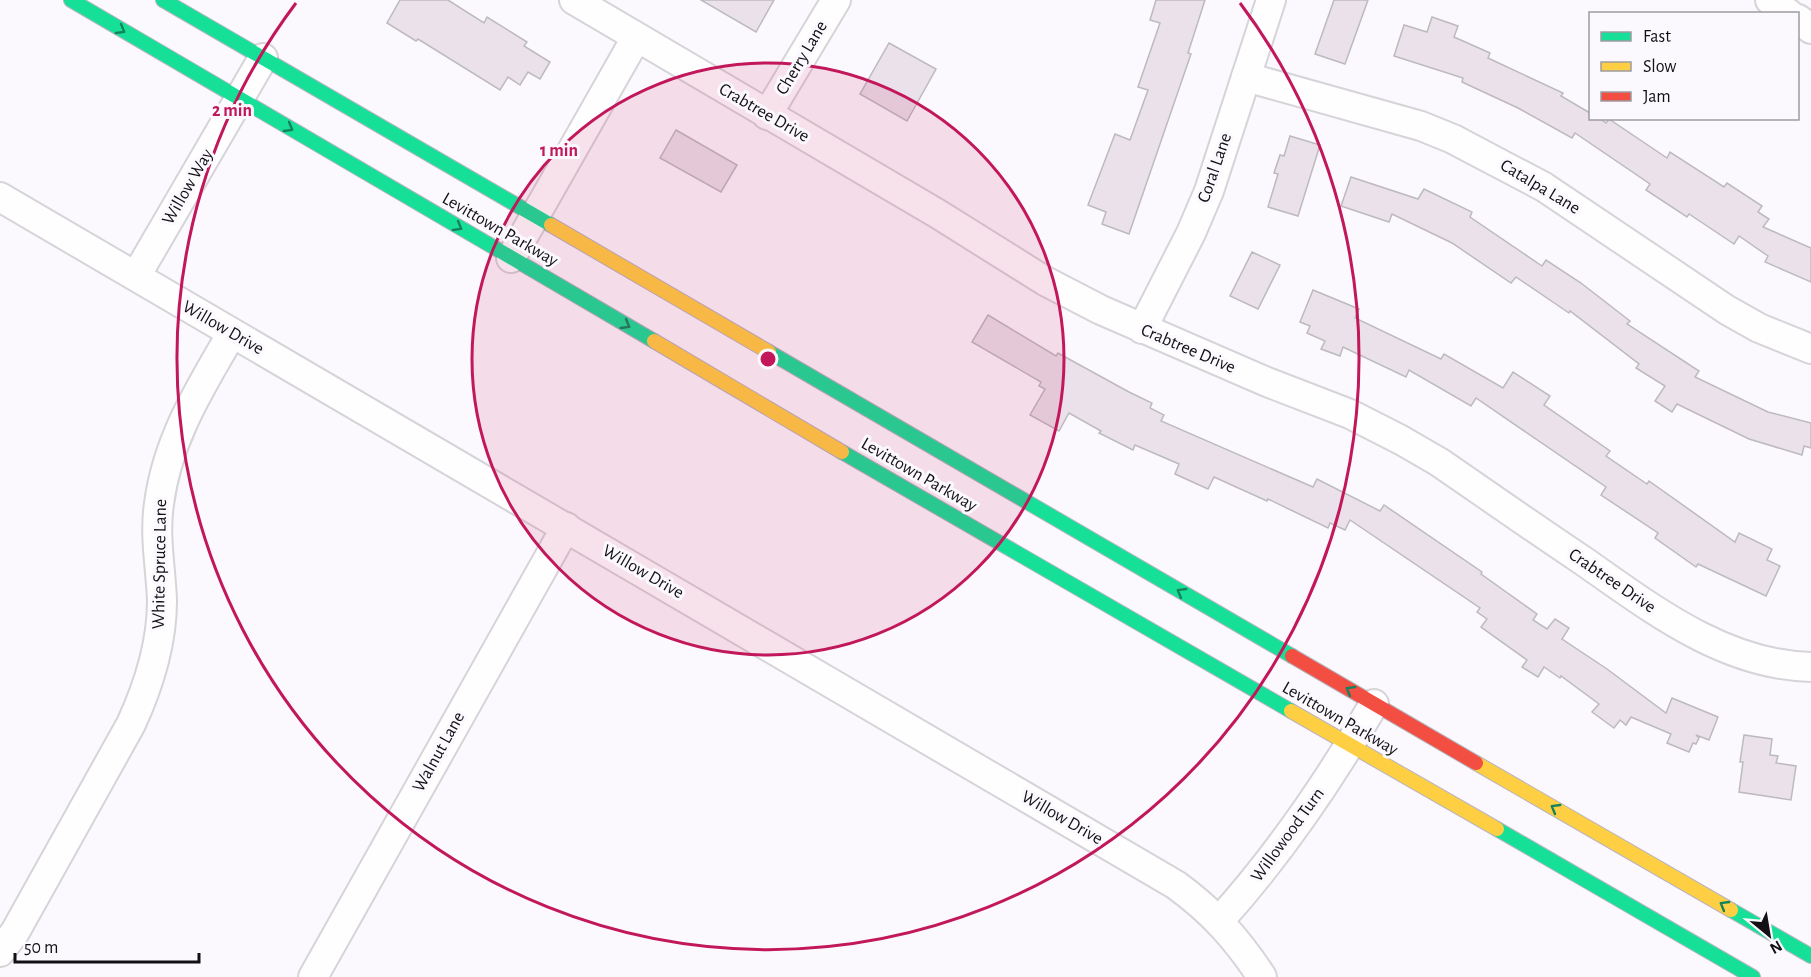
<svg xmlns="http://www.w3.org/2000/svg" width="1811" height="977" font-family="'Alegreya Sans',sans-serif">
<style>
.building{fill:#eae1ea;stroke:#bdbabe;stroke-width:1.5}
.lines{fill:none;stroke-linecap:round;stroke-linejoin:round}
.street-casing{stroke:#d7d4d9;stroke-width:32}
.fast-casing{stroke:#b7b4c2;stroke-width:16}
.slow-casing{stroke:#b7b4c2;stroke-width:16}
.jam-casing{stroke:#b7b4c2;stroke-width:16}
.street{stroke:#fefeff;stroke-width:28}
.fast{stroke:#16e098;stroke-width:14}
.slow{stroke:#ffcf43;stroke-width:14}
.jam{stroke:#f24e42;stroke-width:14}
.oneway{stroke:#14825d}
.ring{fill:none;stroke:#c2185b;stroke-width:3}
.labels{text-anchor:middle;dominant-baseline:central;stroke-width:6;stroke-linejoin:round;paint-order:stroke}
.street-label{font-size:18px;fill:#121015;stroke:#fbf8fe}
.centre{fill:#c2185b;stroke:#fbf8fe;stroke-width:3}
.ring-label{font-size:18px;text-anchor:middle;font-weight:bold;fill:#c2185b;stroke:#fbf8fe;stroke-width:6;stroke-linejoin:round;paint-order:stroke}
</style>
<rect width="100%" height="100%" fill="#fbf9fd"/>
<g class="building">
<path d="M 400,0 L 448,0 L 484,23 L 487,17 L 527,42 L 524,46 L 550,62 L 540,79 L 528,72 L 520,85 L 508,77 L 500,90 L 418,39 L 416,41 L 387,23 Z"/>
<path d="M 701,0 L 774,0 L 756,32 Z"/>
<path d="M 1156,0 L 1205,0 L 1188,53 L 1191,54 L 1129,234 L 1102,224 L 1106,212 L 1088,205 L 1115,134 L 1130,140 L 1148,90 L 1138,87 L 1160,23 L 1150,20 Z"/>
<path d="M 1334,0 L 1368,0 L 1345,64 L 1315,54 Z"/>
<path d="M 1432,17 L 1458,26 L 1454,37 L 1490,53 L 1488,58 L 1563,93 L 1561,96 L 1590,113 L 1590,118 L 1599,118 L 1606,123 L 1609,119 L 1667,158 L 1670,152 L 1724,187 L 1727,183 L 1762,206 L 1758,212 L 1769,219 L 1763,227 L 1811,248 L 1811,282 L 1765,262 L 1768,256 L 1739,236 L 1734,244 L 1689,214 L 1687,217 L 1646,190 L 1650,184 L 1575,133 L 1572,138 L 1518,108 L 1462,82 L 1463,78 L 1394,56 L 1404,25 L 1427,32 Z"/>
<path d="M 889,43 L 936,69 L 907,121 L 860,94 Z"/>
<path d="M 676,130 L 737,165 L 721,192 L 660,158 Z"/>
<path d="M 1290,136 L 1320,145 L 1298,216 L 1268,207 L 1278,174 L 1274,173 L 1280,155 L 1284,156 Z"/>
<path d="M 1351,177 L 1418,199 L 1424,189 L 1472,212 L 1470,217 L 1542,266 L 1546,260 L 1581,283 L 1630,321 L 1627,324 L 1699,371 L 1695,377 L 1768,412 L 1811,423 L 1811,448 L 1804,446 L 1802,455 L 1749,439 L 1677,404 L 1672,412 L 1655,401 L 1665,386 L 1636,368 L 1639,364 L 1570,311 L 1569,313 L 1516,277 L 1511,283 L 1452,243 L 1392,214 L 1389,222 L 1341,206 Z"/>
<path d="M 1252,252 L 1280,265 L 1258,309 L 1230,296 Z"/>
<path d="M 1313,290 L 1359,309 L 1355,318 L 1441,359 L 1444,354 L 1503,388 L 1513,372 L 1550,396 L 1544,405 L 1610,451 L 1606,456 L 1647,484 L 1649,481 L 1735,542 L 1739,533 L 1772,549 L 1767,560 L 1780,566 L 1766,596 L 1698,564 L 1696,567 L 1655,538 L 1658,533 L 1601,495 L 1606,487 L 1476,398 L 1471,406 L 1409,370 L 1406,377 L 1343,347 L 1340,356 L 1321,349 L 1325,341 L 1307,333 L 1310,326 L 1300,322 Z"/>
<path d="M 988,315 L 1056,356 L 1058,353 L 1129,392 L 1152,403 L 1150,408 L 1164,415 L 1161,421 L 1313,487 L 1317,479 L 1380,511 L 1384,505 L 1482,572 L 1481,574 L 1537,614 L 1533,620 L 1547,629 L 1555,619 L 1569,628 L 1562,639 L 1607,669 L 1666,713 L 1672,698 L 1718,717 L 1709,740 L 1696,735 L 1699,738 L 1696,744 L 1693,743 L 1689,752 L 1667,743 L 1671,734 L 1631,717 L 1626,725 L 1620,720 L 1614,728 L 1592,712 L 1599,704 L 1561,676 L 1560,678 L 1544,667 L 1538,677 L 1522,667 L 1527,660 L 1481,627 L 1487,619 L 1477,612 L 1480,608 L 1350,520 L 1345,530 L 1330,523 L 1328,528 L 1268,499 L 1267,501 L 1214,477 L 1208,489 L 1175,474 L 1179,464 L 1135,445 L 1133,450 L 1099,433 L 1101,431 L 1069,413 L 1059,431 L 1030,415 L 1045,389 L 1039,386 L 1041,382 L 972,342 Z"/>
<path d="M 1744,735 L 1772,739 L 1770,755 L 1778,756 L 1776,763 L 1796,766 L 1791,800 L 1739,792 L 1743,762 L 1740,762 Z"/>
</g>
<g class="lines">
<defs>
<g id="street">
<path d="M 574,0 L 938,214 L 1045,281 L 1101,310 L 1267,382 L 1350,414 L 1401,440 L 1439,462 C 1487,495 1534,528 1582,560 C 1651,608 1723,665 1811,667"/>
<path d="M 1770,0 L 1789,14"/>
<path d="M 1798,19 L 1811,29"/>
<path d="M 1246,77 L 1421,126 L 1453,139 L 1544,187 L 1727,310 L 1759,328 L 1811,349"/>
<path d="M 767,115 L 836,0"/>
<path d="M 0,197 L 1176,885 C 1213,912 1237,939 1262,977"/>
<path d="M 511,258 L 636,38"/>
<path d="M 136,276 L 263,58"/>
<path d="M 1142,329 L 1191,233 L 1209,191 L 1271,0"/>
<path d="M 1219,921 C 1279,855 1329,781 1374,704"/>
<path d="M 0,952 L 15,932 L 131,724 C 149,685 162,644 162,601 C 161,569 154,536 159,504 C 167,440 200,388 232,333"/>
<path d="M 313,977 L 566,527"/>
</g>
<g id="fast">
<path d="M 71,0 L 654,341"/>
<path d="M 163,0 L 551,225"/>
<path d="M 769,352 L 1292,656"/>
<path d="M 842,452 L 1291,711"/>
<path d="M 1497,829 L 1753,977"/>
<path d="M 1731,910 L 1811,956"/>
</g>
<g id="slow">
<path d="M 551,225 L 769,352"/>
<path d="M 654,341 L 842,452"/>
<path d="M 1291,711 L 1497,829"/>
<path d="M 1476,763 L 1731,910"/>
</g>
<path id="jam" d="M 1292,656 L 1476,763"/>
</defs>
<use href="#street" class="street-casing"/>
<use href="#fast" class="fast-casing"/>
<use href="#slow" class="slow-casing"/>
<use href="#jam" class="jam-casing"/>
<use href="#street" class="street"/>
<use href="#fast" class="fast"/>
<use href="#slow" class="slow"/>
<use href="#jam" class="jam"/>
</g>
<defs><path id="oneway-chevron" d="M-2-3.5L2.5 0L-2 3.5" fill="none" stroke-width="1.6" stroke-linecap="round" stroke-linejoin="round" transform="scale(1.5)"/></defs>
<g class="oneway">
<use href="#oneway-chevron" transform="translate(121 30) rotate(30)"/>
<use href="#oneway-chevron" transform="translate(289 128) rotate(30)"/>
<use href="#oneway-chevron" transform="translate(458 227) rotate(30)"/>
<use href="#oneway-chevron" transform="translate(626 325) rotate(30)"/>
<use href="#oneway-chevron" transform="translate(1181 592) rotate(-150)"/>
<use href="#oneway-chevron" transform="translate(1350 690) rotate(-150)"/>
<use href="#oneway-chevron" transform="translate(1555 808) rotate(-150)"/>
<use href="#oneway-chevron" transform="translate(1724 905) rotate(-150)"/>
</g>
<circle cx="768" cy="359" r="296" fill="#c2185b" fill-opacity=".12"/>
<g class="ring">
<circle cx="768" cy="359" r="296"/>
<path d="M1240 3A591 591 0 1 1 296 3"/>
</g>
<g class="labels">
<g class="street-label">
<text transform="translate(802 58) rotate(-59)">Cherry Lane</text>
<text transform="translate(764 113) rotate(30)">Crabtree Drive</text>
<text transform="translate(1215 168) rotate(-71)">Coral Lane</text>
<text transform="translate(188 187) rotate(-60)">Willow Way</text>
<text transform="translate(1540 187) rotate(31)">Catalpa Lane</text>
<text transform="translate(500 230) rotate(30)">Levittown Parkway</text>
<text transform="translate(223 328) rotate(30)">Willow Drive</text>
<text transform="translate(1188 349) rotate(23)">Crabtree Drive</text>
<text transform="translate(919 475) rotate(30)">Levittown Parkway</text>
<text transform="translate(160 564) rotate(-89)">White Spruce Lane</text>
<text transform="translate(643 572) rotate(30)">Willow Drive</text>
<text transform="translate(1612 581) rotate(34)">Crabtree Drive</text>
<text transform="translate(1340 719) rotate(30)">Levittown Parkway</text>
<text transform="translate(439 752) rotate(-61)">Walnut Lane</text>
<text transform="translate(1062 818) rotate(30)">Willow Drive</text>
<text transform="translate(1288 835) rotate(-54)">Willowood Turn</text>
</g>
</g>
<circle cx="768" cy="359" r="9" class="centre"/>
<g class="ring-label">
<text x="232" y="116">2 min</text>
<text x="559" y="156">1 min</text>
</g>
<rect x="1589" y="12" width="210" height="108" fill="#fbf8fe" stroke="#9e9ba1" stroke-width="1.5"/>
<rect x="1601" y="32" width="30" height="9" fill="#16e098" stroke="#9e9ba1" stroke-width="1.5"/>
<text x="1643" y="42" font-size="18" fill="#121015">Fast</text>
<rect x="1601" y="62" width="30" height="9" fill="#ffcf43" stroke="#9e9ba1" stroke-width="1.5"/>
<text x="1643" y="72" font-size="18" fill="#121015">Slow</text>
<rect x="1601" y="92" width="30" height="9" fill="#f24e42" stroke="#9e9ba1" stroke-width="1.5"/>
<text x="1643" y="102" font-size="18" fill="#121015">Jam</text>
<g transform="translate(1769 935) rotate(150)" stroke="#fbf8fe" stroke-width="4.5" paint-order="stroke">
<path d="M0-4.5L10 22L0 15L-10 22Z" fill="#121015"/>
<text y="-9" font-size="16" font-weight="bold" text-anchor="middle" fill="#121015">N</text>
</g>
<path d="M15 953v9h184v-9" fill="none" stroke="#121015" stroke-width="3"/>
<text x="24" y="953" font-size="18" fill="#121015" stroke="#fbf8fe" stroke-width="4.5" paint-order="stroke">50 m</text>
</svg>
